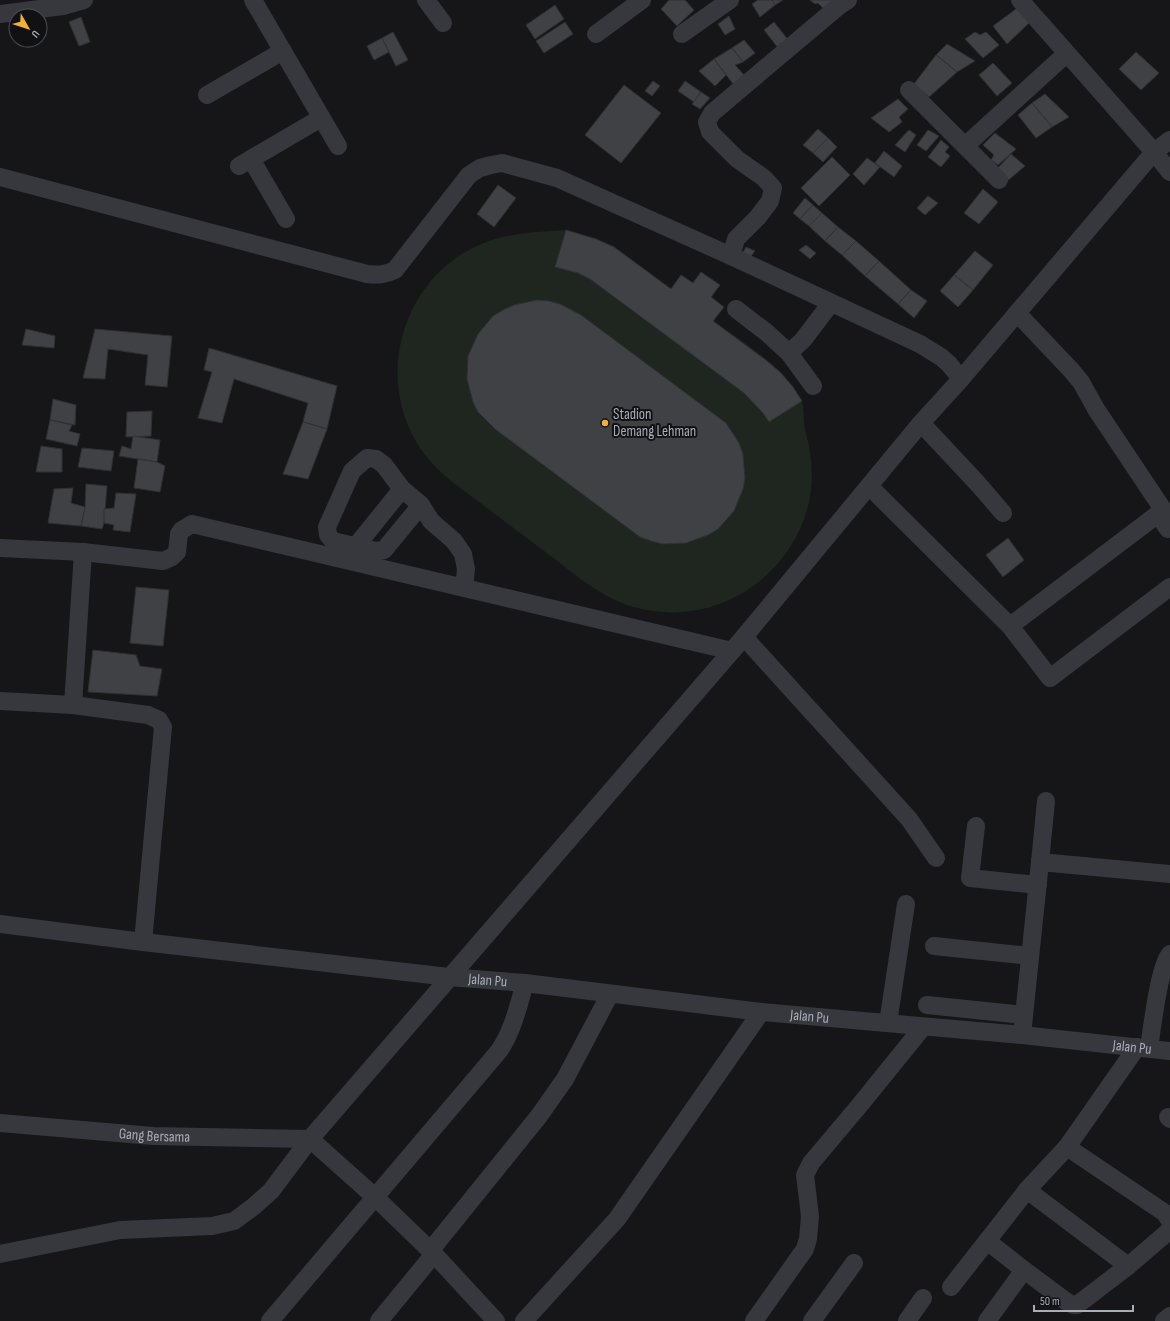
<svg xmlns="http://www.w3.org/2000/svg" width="1170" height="1321" font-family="'Sofia Sans Condensed',sans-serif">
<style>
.green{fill:#1e261f}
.building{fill:#404145;stroke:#303034}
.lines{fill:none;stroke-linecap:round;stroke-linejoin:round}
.minor{stroke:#37383d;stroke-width:18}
.poi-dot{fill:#f2b134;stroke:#111113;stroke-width:1.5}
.labels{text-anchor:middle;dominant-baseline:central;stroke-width:4;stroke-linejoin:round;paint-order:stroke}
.poi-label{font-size:15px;fill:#a8adb8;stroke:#111113;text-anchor:start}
.street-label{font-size:15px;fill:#a8adb8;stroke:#111113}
</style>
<rect width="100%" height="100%" fill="#161618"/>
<path class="green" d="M 566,230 L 596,239 L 671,289 L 681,275 L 693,283 L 701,272 L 720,285 L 712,297 L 724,307 L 714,321 C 742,342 785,367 801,400 C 805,408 803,421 805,430 C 806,435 808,441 809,446 C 812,463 813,480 810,497 C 795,577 714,630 634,607 C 601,598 575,574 548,554 C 516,530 483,505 451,481 C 434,467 420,451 411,432 C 378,364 408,277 477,246 C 505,233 535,232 566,230 Z"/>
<g class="building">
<path d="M 669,0 L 685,0 L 694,10 L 677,26 L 661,9 Z"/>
<path d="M 758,0 L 772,0 L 775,5 L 760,17 L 752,4 Z"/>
<path d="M 772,0 L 783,0 L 775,5 Z"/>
<path d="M 810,0 L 834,0 L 825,10 L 818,3 L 815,4 Z"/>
<path d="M 555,5 L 564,19 L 535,39 L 526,25 Z"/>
<path d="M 1016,9 L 1030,22 L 1007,44 L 993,26 Z"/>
<path d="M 729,16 L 735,29 L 725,35 L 718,24 Z"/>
<path d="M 81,17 L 90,42 L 79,46 L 69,22 Z"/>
<path d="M 565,22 L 573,34 L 544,53 L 536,41 Z"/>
<path d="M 774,22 L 789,41 L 779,49 L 764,30 Z"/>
<path d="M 393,32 L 408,60 L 396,66 L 382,38 Z"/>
<path d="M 975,32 L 980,35 L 986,32 L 999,45 L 983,58 L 965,39 Z"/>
<path d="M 382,38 L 389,52 L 374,60 L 367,46 Z"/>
<path d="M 744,40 L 755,53 L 743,62 L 732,48 Z"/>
<path d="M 947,44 L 975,61 L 957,72 L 936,55 Z"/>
<path d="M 732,48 L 743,62 L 735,65 L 744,75 L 734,85 L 714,59 Z"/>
<path d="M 1136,52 L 1159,73 L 1141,90 L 1119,69 Z"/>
<path d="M 936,55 L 957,72 L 929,97 L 914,84 Z"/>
<path d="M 714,59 L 726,75 L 715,86 L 699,71 Z"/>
<path d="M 993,63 L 1012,83 L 997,96 L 979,75 Z"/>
<path d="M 653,81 L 660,86 L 652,96 L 645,91 Z"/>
<path d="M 685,81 L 701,92 L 694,102 L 678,91 Z"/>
<path d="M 624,85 L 661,113 L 621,163 L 585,135 Z"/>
<path d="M 701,92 L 710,98 L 700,109 L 692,104 Z"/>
<path d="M 1045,94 L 1069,117 L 1052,127 L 1032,103 Z"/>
<path d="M 898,99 L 908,109 L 899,117 L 902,122 L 889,132 L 871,118 Z"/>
<path d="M 1032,103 L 1052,127 L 1036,138 L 1018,115 Z"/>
<path d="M 818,129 L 828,138 L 813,153 L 803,145 Z"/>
<path d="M 909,130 L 916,135 L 905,152 L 895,145 Z"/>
<path d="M 928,130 L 939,136 L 926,151 L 917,145 Z"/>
<path d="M 995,133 L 1016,149 L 998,165 L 991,160 L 994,155 L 983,145 Z"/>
<path d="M 828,138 L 837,147 L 823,162 L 813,153 Z"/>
<path d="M 941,140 L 949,147 L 945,152 L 950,156 L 941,167 L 928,157 Z"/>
<path d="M 884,151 L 902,166 L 894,177 L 875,163 Z"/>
<path d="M 1011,154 L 1025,166 L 1006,182 L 995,171 Z"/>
<path d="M 832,157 L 850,175 L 819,206 L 801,188 Z"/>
<path d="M 867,158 L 880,167 L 864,185 L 853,174 Z"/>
<path d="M 498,185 L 516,198 L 494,227 L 477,214 Z"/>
<path d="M 983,189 L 998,202 L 979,224 L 964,213 Z"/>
<path d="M 928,196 L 938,203 L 925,215 L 917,208 Z"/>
<path d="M 805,198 L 813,205 L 800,219 L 793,213 Z"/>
<path d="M 813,205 L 822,213 L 809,226 L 800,219 Z"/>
<path d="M 822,213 L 838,227 L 825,241 L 809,226 Z"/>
<path d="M 838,227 L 856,241 L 842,255 L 825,241 Z"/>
<path d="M 566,230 L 596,239 L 614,247 L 671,289 L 681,275 L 693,283 L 701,272 L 720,285 L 711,297 L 724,307 L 713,321 L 767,361 L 781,373 L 793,387 L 802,401 L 769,422 L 763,413 L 744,393 L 590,279 L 578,273 L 555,267 Z"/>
<path d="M 856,241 L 879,261 L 865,276 L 842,255 Z"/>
<path d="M 806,245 L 816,253 L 810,259 L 799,250 Z"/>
<path d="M 746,247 L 755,251 L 748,260 L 741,256 Z"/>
<path d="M 975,251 L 993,265 L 973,290 L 954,275 Z"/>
<path d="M 879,261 L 911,290 L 898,304 L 865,276 Z"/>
<path d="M 954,275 L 973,290 L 958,307 L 940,291 Z"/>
<path d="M 911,290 L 927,301 L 914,318 L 898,304 Z"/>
<path d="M 537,300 L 549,301 L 560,304 L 581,315 L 726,423 L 739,443 L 743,454 L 745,478 L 743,489 L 734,511 L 718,529 L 708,535 L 686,543 L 663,544 L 651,541 L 640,537 L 495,429 L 478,412 L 473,402 L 467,379 L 468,356 L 478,334 L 493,316 L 503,310 L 514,305 Z"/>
<path d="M 26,329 L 55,336 L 54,348 L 22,345 Z"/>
<path d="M 95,329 L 172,336 L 167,387 L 145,385 L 148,355 L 108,349 L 105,379 L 83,378 Z"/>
<path d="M 209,348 L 337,386 L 327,429 L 303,422 L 308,403 L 234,379 L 222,423 L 198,418 L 212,372 L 204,370 Z"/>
<path d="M 53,399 L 76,405 L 75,425 L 50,420 Z"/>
<path d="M 152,411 L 151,436 L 126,437 L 127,412 Z"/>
<path d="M 50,420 L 72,425 L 69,431 L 80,434 L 77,446 L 46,439 Z"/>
<path d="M 303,422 L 327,429 L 308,479 L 283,474 Z"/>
<path d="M 133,436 L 160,440 L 157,462 L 119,456 L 122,446 L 131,449 Z"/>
<path d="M 41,446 L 62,449 L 62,472 L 36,472 Z"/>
<path d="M 82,448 L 114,451 L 111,471 L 78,467 Z"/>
<path d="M 138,459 L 157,462 L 165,466 L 160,492 L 134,488 Z"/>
<path d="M 86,484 L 107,486 L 104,523 L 102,529 L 81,526 L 85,507 Z"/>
<path d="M 73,488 L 71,503 L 85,507 L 81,526 L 48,523 L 54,489 Z"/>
<path d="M 116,493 L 136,494 L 130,532 L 113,530 L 114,525 L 104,523 L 104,509 L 114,508 Z"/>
<path d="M 1008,538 L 1024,560 L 1003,577 L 986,555 Z"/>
<path d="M 136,587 L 169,590 L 163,646 L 130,643 Z"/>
<path d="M 93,650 L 136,655 L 140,666 L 162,669 L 157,696 L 88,692 Z"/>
</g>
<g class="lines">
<g class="minor">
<path d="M 253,0 L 338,146"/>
<path d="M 426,0 L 443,23"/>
<path d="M 1020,0 L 1154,152 L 1170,172"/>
<path d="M 0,14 L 63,6 L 84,0"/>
<path d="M 596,34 L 642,0"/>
<path d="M 682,34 L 730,0"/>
<path d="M 909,90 L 999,180"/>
<path d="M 207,95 L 283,51"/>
<path d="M 965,146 L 1066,54"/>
<path d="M 251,159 L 286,219"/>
<path d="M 239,166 L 321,118"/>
<path d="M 0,177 L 367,274 C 378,275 385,275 395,270 L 469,175 L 480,168 L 491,165 L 502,163 L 557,178 L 731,256 L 920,344 L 941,357 L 949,364 L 961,379"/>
<path d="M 731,256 L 736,239 L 758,217 L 770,201 L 773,188 L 764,178 L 737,159 L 710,132 L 707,122 L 712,113 L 840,5 L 848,0"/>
<path d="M 736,309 L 766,332 L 789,353 L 813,386"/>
<path d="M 1017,313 L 1071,370 L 1081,382 L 1096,409 L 1170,520"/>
<path d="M 789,353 L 803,340 L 831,303"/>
<path d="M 921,423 L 979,485 L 1003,513"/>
<path d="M 869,486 L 1010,626 L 1050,678 L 1170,587"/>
<path d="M 421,505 L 384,550 L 376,551 L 333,541 L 328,535 L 327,527 L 352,471 L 367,458 L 376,459 L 384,465 L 402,489 L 421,505 L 431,521 L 454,541 L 463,554 L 466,569 L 464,588"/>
<path d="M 356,546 L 402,489"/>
<path d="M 0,548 L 83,552 L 163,561 L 172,557 L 177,552 L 179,534 L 182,530 L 192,524 L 732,651"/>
<path d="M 1010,626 L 1158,514 L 1168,529"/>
<path d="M 744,637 L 909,819 L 936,858"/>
<path d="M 0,701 L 73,705 L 148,715 L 159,720 L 163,727 L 143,942"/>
<path d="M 73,705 L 83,552"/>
<path d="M 976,826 L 970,878 L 1038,885"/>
<path d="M 1040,862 L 1046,801"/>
<path id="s1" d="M 0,924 L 143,942 L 449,977 L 525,983 L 761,1012 L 1022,1035 L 1170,1051"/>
<path d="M 934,946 L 1030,956"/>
<path d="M 927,1005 L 1024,1015"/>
<path d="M 888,1023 L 906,904"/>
<path d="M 1022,1035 L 1040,862 L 1170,874"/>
<path d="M 1149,1048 C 1152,1029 1159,966 1170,954"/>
<path d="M 1168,1117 L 1170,1119"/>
<path id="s2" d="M 0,1123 L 153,1136 L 310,1139"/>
<path d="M 310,1139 L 375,1197 L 434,1254 L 496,1321"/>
<path d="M 1067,1147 L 1165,1213 L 1170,1221"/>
<path d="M 430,1251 L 539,1116 L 565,1079 L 610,994"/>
<path d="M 0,1254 L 120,1230 L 212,1226 L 234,1221 L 253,1207 L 271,1191 L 310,1139 L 744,637 L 921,423 L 961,379 L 1154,152 L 1170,140"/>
<path d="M 1128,1266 L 1169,1231 L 1170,1228"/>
<path d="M 1024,1270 L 1067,1302 L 1073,1305 L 1077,1305 L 1128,1266 L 1027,1190 L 1067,1147 L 1137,1047"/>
<path d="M 951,1287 L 987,1241"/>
<path d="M 270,1321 L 499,1051 C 513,1030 518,1007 525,983"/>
<path d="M 379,1321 L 434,1254"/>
<path d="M 524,1321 L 617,1219 L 761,1012"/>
<path d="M 754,1321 L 805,1249 L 808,1239 L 810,1216 L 805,1175 L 811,1163 L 859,1106 L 923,1027"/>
<path d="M 812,1321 L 854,1263"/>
<path d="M 907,1321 L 923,1298"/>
<path d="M 987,1321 L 1024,1270 L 987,1241 L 1027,1190"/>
<path d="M 1164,1321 L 1170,1316"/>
</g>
</g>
<circle class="poi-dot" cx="605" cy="423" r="4"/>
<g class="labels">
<g class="poi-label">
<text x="613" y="414">Stadion<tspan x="613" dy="17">Demang Lehman</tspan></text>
</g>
<g class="street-label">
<text stroke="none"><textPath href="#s1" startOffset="491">Jalan Pu</textPath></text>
<text stroke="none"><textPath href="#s1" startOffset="815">Jalan Pu</textPath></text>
<text stroke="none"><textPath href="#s1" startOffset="1139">Jalan Pu</textPath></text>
<text stroke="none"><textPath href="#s2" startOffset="155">Gang Bersama</textPath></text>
</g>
</g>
<g transform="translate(28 28) rotate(129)"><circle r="19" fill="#111113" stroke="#4d4f55"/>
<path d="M0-3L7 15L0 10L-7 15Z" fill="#f2b134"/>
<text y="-6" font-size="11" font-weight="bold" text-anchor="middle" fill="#a8adb8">U</text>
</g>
<path d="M1034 1305v6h99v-6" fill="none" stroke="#a8adb8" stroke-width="2"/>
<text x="1040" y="1305" font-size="12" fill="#a8adb8" stroke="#111113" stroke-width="3" paint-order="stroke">50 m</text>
</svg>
